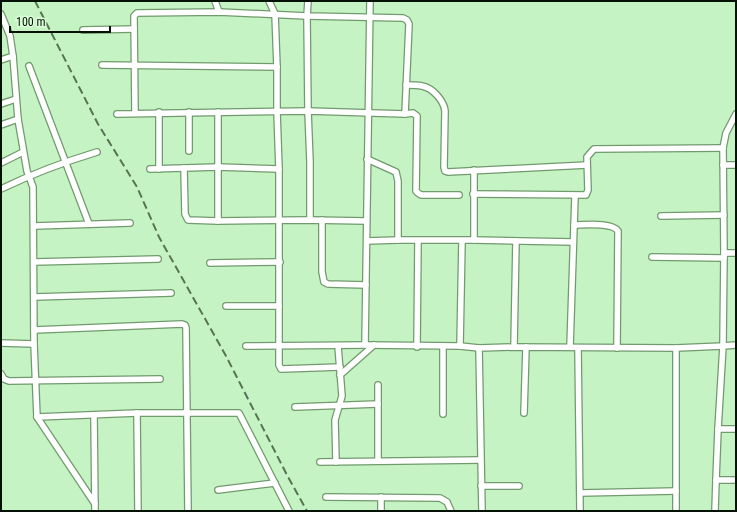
<svg xmlns="http://www.w3.org/2000/svg" width="737" height="512" font-family="'Roboto Condensed',sans-serif">
<style>
.lines{fill:none;stroke-linecap:round;stroke-linejoin:round}
.street-casing{stroke:#719a6e;stroke-width:8}
.street{stroke:#fff;stroke-width:5.5}
.rail{stroke:#577355;stroke-width:2;stroke-dasharray:8 4;stroke-linecap:butt}
</style>
<rect width="100%" height="100%" fill="#c6f3c3"/>
<g class="lines">
<defs>
<g id="street">
<path d="M 215,1 L 219,12"/>
<path d="M 269,1 L 275,14 L 277,67 L 277,112 L 279,169 L 279,365 L 281,369 L 282,369 L 340,367"/>
<path d="M 308,1 L 307,16 L 308,111 L 310,162 L 310,220"/>
<path d="M 1,14 L 10,36 L 13,56 L 18,119 L 27,171 L 33,187 L 34,344 L 37,417 L 137,413 L 239,413 L 289,511"/>
<path d="M 83,30 L 134,29"/>
<path d="M 1,60 L 13,56"/>
<path d="M 102,65 L 277,67"/>
<path d="M 29,66 L 89,224"/>
<path d="M 406,85 C 412,85 417,85 422,86 C 433,88 444,101 445,111 L 444,167 L 445,171 L 448,172 L 587,165"/>
<path d="M 1,104 L 16,99"/>
<path d="M 117,114 L 308,111 L 405,114 L 409,24 L 407,20 L 403,18 L 307,16 L 219,12 L 137,13 L 134,16 L 135,113"/>
<path d="M 405,114 L 413,113 L 417,116 L 416,191 L 418,193 L 421,195 L 459,195"/>
<path d="M 1,125 L 18,119"/>
<path d="M 189,151 L 189,112"/>
<path d="M 367,159 L 396,172 L 398,181 L 398,240"/>
<path d="M 1,163 L 23,152"/>
<path d="M 723,165 L 736,165"/>
<path d="M 184,168 L 185,214 L 188,220 L 218,221 L 310,220 L 366,221"/>
<path d="M 150,169 L 218,167 L 279,169"/>
<path d="M 159,169 L 159,112"/>
<path d="M 1,189 C 32,174 64,162 97,152"/>
<path d="M 473,194 L 586,195 L 588,190 L 587,157 L 594,149 L 723,148"/>
<path d="M 661,216 L 724,215"/>
<path d="M 322,220 L 322,272 L 324,282 L 328,284 L 366,285"/>
<path d="M 218,221 L 218,112"/>
<path d="M 574,225 C 585,225 612,222 618,231 L 617,348"/>
<path d="M 34,226 L 130,223"/>
<path d="M 474,240 L 573,242"/>
<path d="M 367,241 L 398,240 L 474,240 L 474,170"/>
<path d="M 724,253 L 736,253"/>
<path d="M 652,257 L 724,258"/>
<path d="M 34,262 L 158,259"/>
<path d="M 210,263 L 280,262"/>
<path d="M 34,297 L 171,293"/>
<path d="M 226,306 L 279,306"/>
<path d="M 34,330 L 182,324 L 185,325 L 186,328 L 188,511"/>
<path d="M 1,343 L 34,344"/>
<path d="M 365,345 L 370,1"/>
<path d="M 246,346 L 365,345 L 460,346 L 479,348 L 514,347 L 676,348 L 723,346 L 724,253 L 723,148 L 726,133 L 736,114"/>
<path d="M 460,346 L 462,241"/>
<path d="M 417,347 L 418,241"/>
<path d="M 514,347 L 516,241"/>
<path d="M 570,347 L 575,196"/>
<path d="M 479,348 L 482,511"/>
<path d="M 578,348 L 580,511"/>
<path d="M 1,374 L 4,379 L 9,381 L 160,379"/>
<path d="M 340,375 L 374,345"/>
<path d="M 378,385 L 378,461"/>
<path d="M 295,407 L 378,404"/>
<path d="M 137,413 L 138,511"/>
<path d="M 524,413 L 526,347"/>
<path d="M 443,414 L 443,346"/>
<path d="M 94,415 L 95,511"/>
<path d="M 37,417 L 95,504"/>
<path d="M 718,429 L 736,429"/>
<path d="M 320,462 L 480,460"/>
<path d="M 336,462 L 335,420 L 342,396 L 338,346"/>
<path d="M 716,480 L 718,429 L 723,346 L 736,345"/>
<path d="M 481,486 L 519,486"/>
<path d="M 218,490 L 275,483"/>
<path d="M 580,493 L 676,491"/>
<path d="M 326,497 L 440,498 L 447,502 L 451,511"/>
<path d="M 381,497 L 381,511"/>
<path d="M 676,511 L 676,348"/>
<path d="M 715,511 L 716,480 L 736,480"/>
</g>
</defs>
<use href="#street" class="street-casing"/>
<use href="#street" class="street"/>
<path class="rail" d="M 35,1 L 98,124 L 137,187 L 159,237 L 226,356 L 287,475 L 307,511"/>
</g>
<rect width="737" height="512" fill="none" stroke="#031203" stroke-width="4"/>
<path d="M10 26v6h100v-6" fill="none" stroke="#031203" stroke-width="2"/>
<text x="16" y="26" font-size="12" fill="#031203" stroke="#dafed7" stroke-width="3" paint-order="stroke">100 m</text>
</svg>
